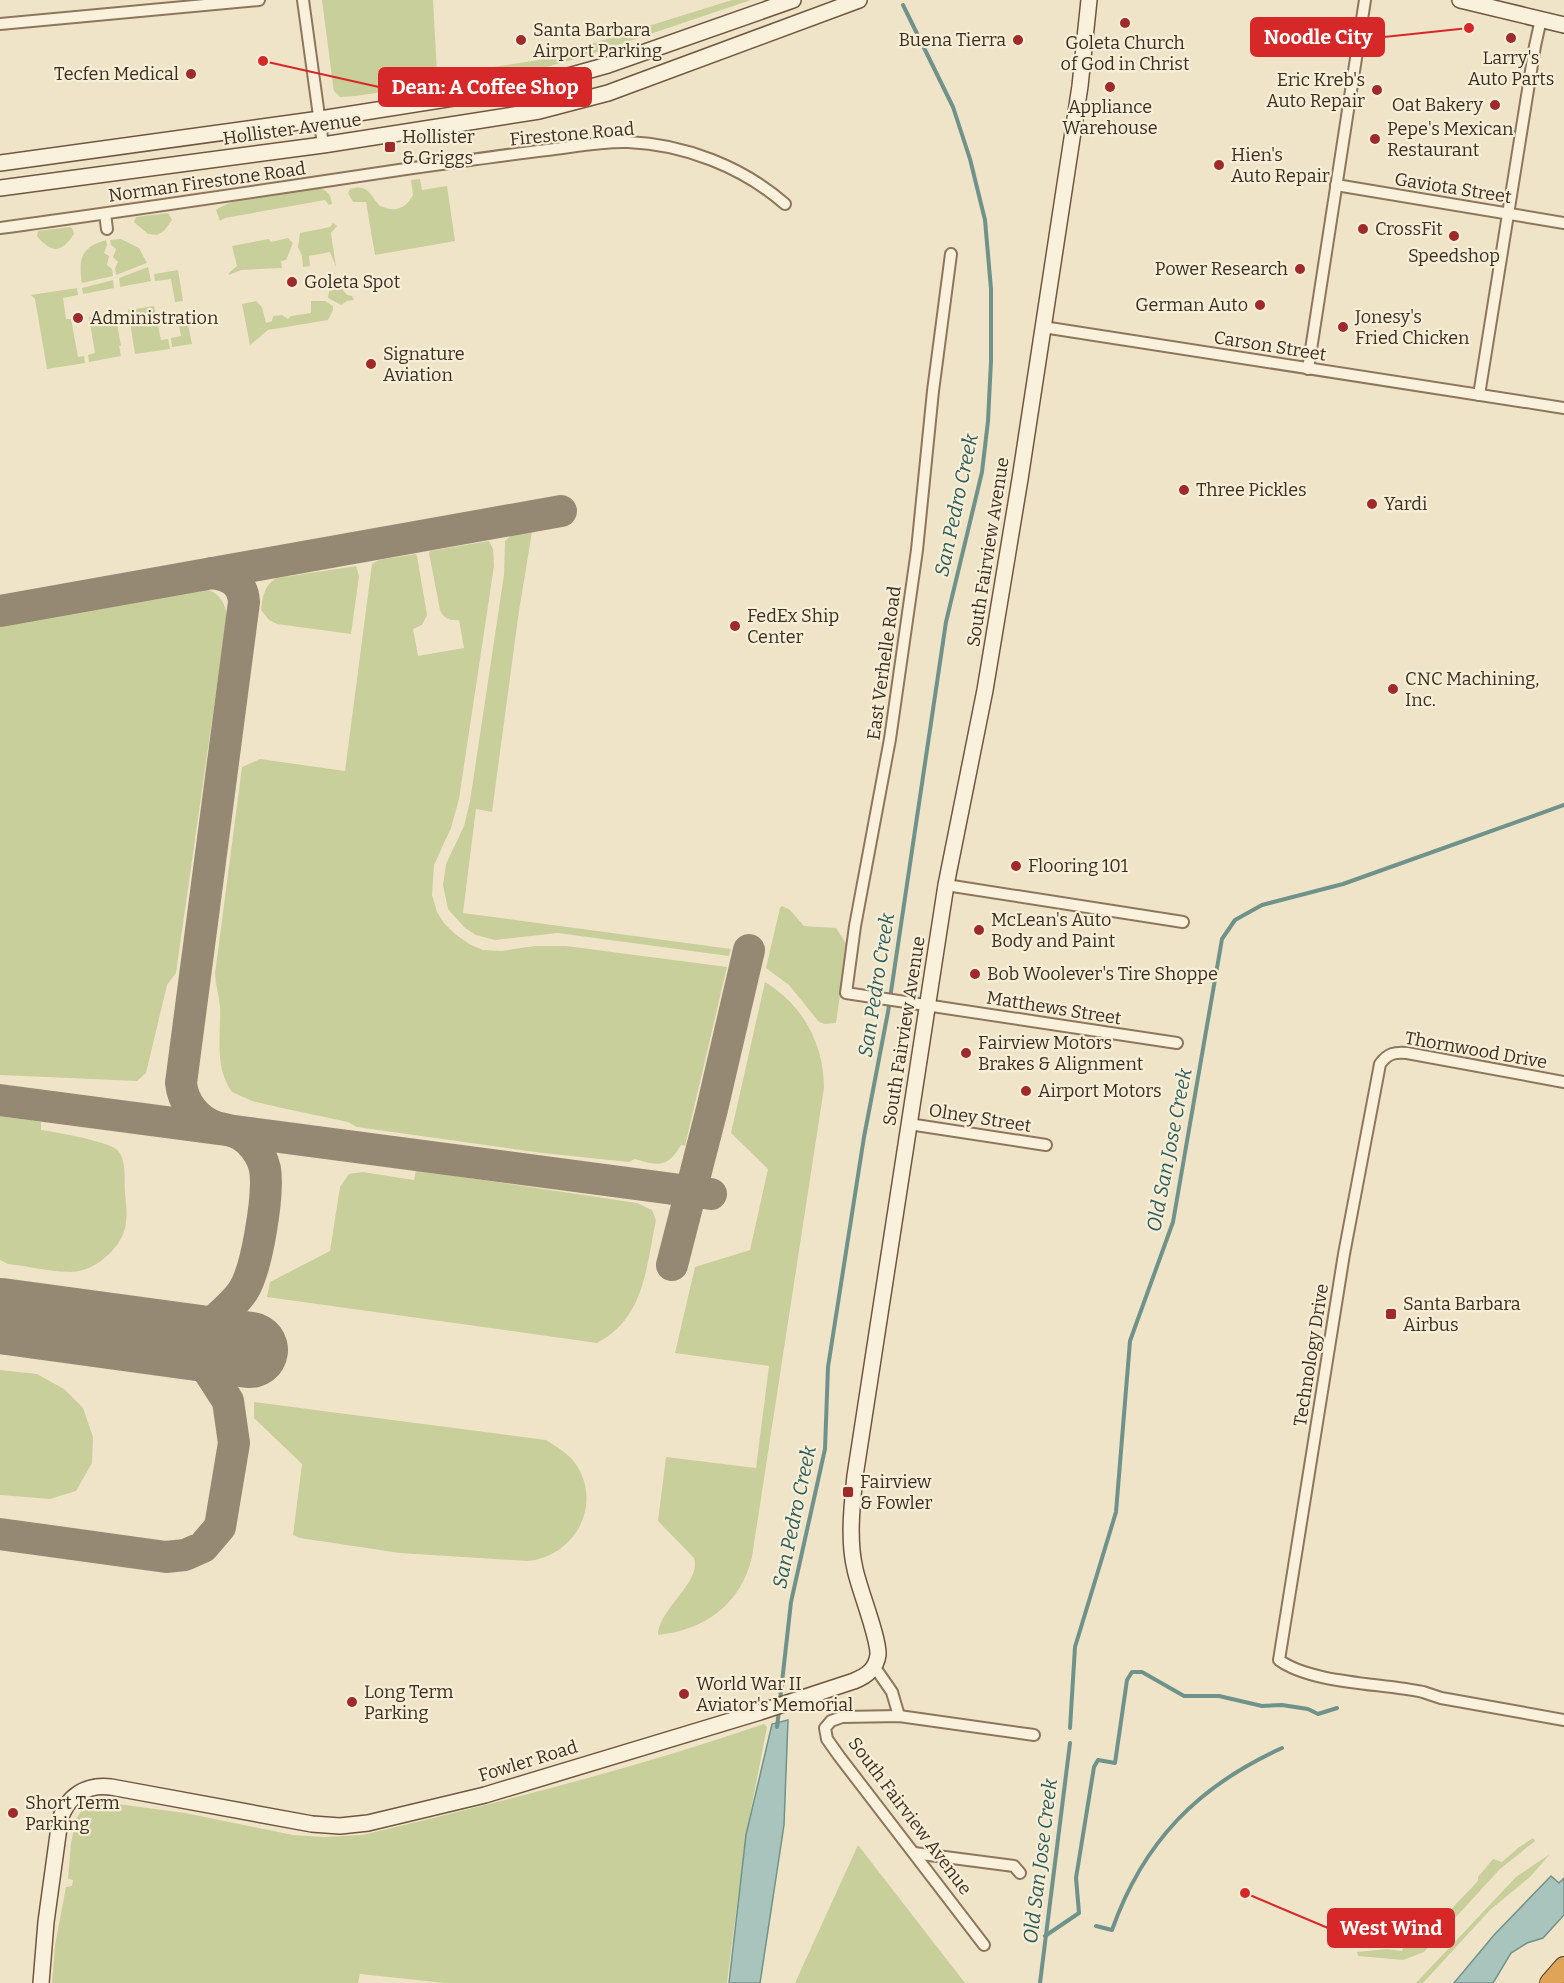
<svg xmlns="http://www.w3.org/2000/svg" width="1564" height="1983" font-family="Bitter,serif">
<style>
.green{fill:#c9cf9b}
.water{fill:#a9c4bc;stroke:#6f938a;stroke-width:1.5}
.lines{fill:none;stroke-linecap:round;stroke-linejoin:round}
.stream{stroke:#6f938a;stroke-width:4}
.taxiway{stroke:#968974;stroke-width:32}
.runway{stroke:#968974;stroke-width:76}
.street-casing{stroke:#8d765c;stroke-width:14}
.secondary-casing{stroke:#6f573f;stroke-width:18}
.highway-casing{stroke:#5b4430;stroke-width:22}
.street{stroke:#faf1dc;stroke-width:10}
.secondary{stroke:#faf1dc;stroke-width:15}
.highway{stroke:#e0a458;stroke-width:20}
.poi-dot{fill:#9e2a2b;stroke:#f7eed8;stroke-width:2}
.labels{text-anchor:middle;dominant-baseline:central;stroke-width:4.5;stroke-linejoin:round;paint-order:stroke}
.poi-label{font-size:18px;fill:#3d2e20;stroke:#f7eed8;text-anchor:start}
.street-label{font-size:18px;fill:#3d2e20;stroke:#f7eed8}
.water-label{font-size:20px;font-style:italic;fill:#2f5d5a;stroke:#f7eed8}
.leader{fill:none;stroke:#d62828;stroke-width:2}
.callout-dot{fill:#d62828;stroke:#f7eed8;stroke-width:2}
.callout{fill:#d62828;stroke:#d62828;stroke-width:2}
.callout-label{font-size:20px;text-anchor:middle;font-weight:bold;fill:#fff}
</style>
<rect width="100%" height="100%" fill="#f0e4c8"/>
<g class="green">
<path d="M 322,0 L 433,0 L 437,72 L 440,75 L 539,60 L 732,0 L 751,0 L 582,57 L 543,68 L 356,96 L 340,97 L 334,91 L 333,85 Z"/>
<path d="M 420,179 L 422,190 L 447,186 L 455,241 L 375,255 L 366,202 L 353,202 L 348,193 L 350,189 C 368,183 370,195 380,206 C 394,212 405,210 413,195 L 411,180 Z"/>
<path d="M 318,188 C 328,190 331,195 332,204 L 329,205 L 325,200 L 225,218 L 220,221 L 216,210 C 232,196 295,192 318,188 Z"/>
<path d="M 168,213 L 172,220 L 164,231 L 157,235 L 148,234 L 134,222 L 136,217 Z"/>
<path d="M 333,223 L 337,226 L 331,233 L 336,267 L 330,252 L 309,256 L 310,266 L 303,267 L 302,256 L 298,247 L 300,233 L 330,227 Z"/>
<path d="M 69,227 L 72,228 L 74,234 C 61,253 52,254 37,236 L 38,231 Z"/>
<path d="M 288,238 L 293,243 L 286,260 L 281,261 L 282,268 L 241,270 L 229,275 L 229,273 L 237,266 L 232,246 L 269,239 L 271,242 Z"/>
<path d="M 121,239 L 139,248 L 147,263 L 116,275 L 115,268 L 118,262 L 113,257 L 116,249 L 111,245 L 110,240 Z"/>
<path d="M 106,240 L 107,245 L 104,253 L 109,256 L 107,265 L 112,269 L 113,276 L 82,283 C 78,259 81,247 106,240 Z"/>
<path d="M 148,267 L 151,281 L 120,287 L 119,278 Z"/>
<path d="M 178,270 L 183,301 L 175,302 L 171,279 L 155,281 L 154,274 Z"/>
<path d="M 334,278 L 337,278 L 339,285 L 347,295 L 352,296 L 354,300 L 347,301 L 341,305 L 328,298 L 329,291 L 336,289 Z"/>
<path d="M 113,280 L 114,288 L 83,294 L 82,288 Z"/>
<path d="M 77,288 L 78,295 L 63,298 L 66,319 L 71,319 L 78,357 L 84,356 L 85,363 L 47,369 L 35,299 L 31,295 Z"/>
<path d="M 256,301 L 262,307 L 266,323 L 272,321 L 273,316 L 282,315 L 288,319 L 291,316 L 311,313 L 311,301 L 325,301 L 333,306 L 333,310 L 328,320 L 268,330 L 250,345 L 242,304 Z"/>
<path d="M 154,306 L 161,340 L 168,339 L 170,349 L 135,354 L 128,310 Z"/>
<path d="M 115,313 L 121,346 L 119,346 L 121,356 L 89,362 L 88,355 L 95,353 L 89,317 Z"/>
<path d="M 187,320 L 192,344 L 172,347 L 171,338 L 181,336 L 178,321 Z"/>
<path d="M 532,532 L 519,611 L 492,812 L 476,809 L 463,913 L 731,949 L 729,956 L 558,933 L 495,940 L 476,935 L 465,928 L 448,909 L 443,885 L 446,864 L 464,826 L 470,801 L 504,575 L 505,541 L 512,535 Z"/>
<path d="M 489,541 L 493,549 L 494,566 L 459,799 L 451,828 L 434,865 L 432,895 L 437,912 L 444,923 L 455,934 L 469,944 L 483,950 L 502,951 L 535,946 L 566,946 L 727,967 L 685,1146 L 681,1145 C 668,1168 658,1166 635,1159 L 629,1162 L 542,1153 L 357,1127 L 348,1122 L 282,1108 L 252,1101 L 232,1092 C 214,1067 221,1036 220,1007 C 219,996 216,986 215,974 L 242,767 L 260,759 L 345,771 L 372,564 L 379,560 L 416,554 L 417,556 L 427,615 L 422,625 L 413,629 L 418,656 L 464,648 L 459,620 C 450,621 444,619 440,610 L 429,553 L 430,551 Z"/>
<path d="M 356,566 L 359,576 L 351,634 L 277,624 L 269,620 L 261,610 C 263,596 264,585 277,578 Z"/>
<path d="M 206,589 C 220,594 224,601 227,615 L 176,973 L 167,985 L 146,1073 L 137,1081 L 0,1075 L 0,622 L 184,590 Z"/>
<path d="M 782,906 L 790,910 L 804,926 L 836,928 L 847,945 L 836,1023 L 825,1024 L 819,1022 L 789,985 L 766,968 L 780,908 Z"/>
<path d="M 765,982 C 803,1005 824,1044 824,1088 L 752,1557 C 741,1604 705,1630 658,1635 C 658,1610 702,1582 694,1558 L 658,1521 L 666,1457 L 756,1468 L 769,1366 L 675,1353 L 695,1267 L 750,1250 L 768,1169 L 731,1133 Z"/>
<path d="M 0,1116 L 41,1122 L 41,1130 C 55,1132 106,1141 116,1149 C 127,1157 124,1179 125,1192 C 126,1204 128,1216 125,1228 C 120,1250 93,1272 71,1272 C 50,1272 28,1266 8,1264 L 0,1260 Z"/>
<path d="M 416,1170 L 637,1203 L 652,1210 L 656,1220 C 646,1267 645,1318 597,1343 L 267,1297 L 270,1282 L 330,1251 L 340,1187 L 349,1174 L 363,1172 L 414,1180 Z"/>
<path d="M 0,1370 L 37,1374 L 64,1389 L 83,1408 L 93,1437 L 92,1463 L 76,1491 L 50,1499 L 0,1495 Z"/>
<path d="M 254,1402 L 546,1440 C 557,1447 568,1453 575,1463 C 604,1504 575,1557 527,1561 L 400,1553 L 300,1538 L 293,1535 L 302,1464 L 254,1418 Z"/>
<path d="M 764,1724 L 767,1727 L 746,1835 L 727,1983 L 445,1983 L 360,1974 L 358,1983 L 52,1983 L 55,1945 L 66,1887 L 72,1886 L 73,1880 L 68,1879 L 71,1843 L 76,1819 L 84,1807 L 96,1801 L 185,1813 L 293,1835 L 324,1837 L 362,1835 C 497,1803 633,1769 764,1724 Z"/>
<path d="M 1533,1838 L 1535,1841 L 1500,1869 L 1424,1952 L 1403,1960 L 1358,1956 L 1357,1952 L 1387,1949 L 1402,1951 L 1404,1945 L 1429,1932 L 1436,1925 L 1478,1881 L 1478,1877 L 1493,1859 L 1502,1862 L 1518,1848 Z"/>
<path d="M 858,1845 L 965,1983 L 795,1983 Z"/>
<path d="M 1550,1854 L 1531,1876 L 1490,1910 L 1423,1983 L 1416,1983 L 1516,1877 Z"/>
</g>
<g class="water">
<path d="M 788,1720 L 784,1825 L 760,1983 L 729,1983 L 746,1835 L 772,1724 Z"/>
<path d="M 1551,1876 L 1559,1883 L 1564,1878 L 1564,1915 L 1543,1938 L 1527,1943 L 1511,1953 L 1493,1983 L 1454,1983 L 1494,1935 Z"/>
</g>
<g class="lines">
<g class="stream">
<path d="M 780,1700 L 791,1602 L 825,1449 L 828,1367 L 864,1137 L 888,1012 L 946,622 L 982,472 L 988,421 L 991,361 L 991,289 L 985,220 L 970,159 L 953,107 L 903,5"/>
<path d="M 777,1727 L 779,1710"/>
<path d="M 1070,1728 L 1075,1647 L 1116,1512 L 1130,1341 L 1173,1222 L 1222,939 L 1235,920 L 1262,905 L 1343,884 L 1564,805"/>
<path d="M 1096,1926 L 1112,1930 C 1143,1842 1198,1786 1282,1748"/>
<path d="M 1045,1936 L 1079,1913 L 1076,1878 L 1094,1767 L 1098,1760 L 1115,1763 L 1127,1680 L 1132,1672 L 1142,1672 L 1184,1696 L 1219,1696 L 1262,1706 L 1282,1705 L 1308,1709 L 1318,1714 L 1337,1708"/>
<path d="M 1040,1983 L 1070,1743"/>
</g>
<g class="taxiway">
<path d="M 0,611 L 561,511"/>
<path d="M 0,1100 L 711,1194"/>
<path d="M 672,1265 L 712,1109 L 749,950"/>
<path d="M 0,1534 L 166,1557 L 185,1555 L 203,1547 L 220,1527 L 234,1443 L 228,1401 L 190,1342 C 206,1327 232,1308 243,1291 C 257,1270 269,1194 265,1169 C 263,1159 257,1149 249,1141 C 240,1132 228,1130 216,1127 C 197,1121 183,1103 181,1083 L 244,602 C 243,583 230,575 212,573"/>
</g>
<path class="runway" d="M 0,1316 L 250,1350"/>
<defs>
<g id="street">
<path d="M 303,0 L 323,145"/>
<path d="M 0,24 L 259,0"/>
<path d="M 1336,185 L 1564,223"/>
<path d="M 105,214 L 107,229"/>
<path d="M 0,228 C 133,210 266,190 399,170 C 448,163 497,156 547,150 C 573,147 601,141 628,142 C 684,144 743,167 785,204"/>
<path d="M 951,254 L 933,391 L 917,550 L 890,739 L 855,926 L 846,993 L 1177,1043"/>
<path d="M 1043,327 L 1564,408"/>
<path d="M 1308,369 L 1365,0"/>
<path d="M 1479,395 L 1535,46 L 1541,19"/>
<path d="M 946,885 L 1183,922"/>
<path d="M 1564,1082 L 1407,1053 C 1395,1052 1388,1053 1380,1064 L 1344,1254 L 1279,1660 C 1312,1684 1382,1683 1423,1692 C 1429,1694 1435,1696 1441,1698 L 1564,1720"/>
<path d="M 909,1124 L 1046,1145"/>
<path d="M 874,1666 L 892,1692 L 899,1716"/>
<path d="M 914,1853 L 1014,1866 L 1020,1873"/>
<path d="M 984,1945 L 839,1756 L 827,1739 L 825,1728 L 831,1721 L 842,1717 L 899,1716 L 1034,1735"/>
</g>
<g id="secondary">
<path d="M 1460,0 L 1564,25"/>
<path d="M 0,163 L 320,119 L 536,85 L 608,65 L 793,0"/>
<path d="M 0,188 L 323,145 L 539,111 L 608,93 L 859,0"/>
<path d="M 41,1983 L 46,1922 L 60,1820 C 67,1796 86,1784 111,1787 L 312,1824 L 340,1826 L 368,1823 L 485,1795 L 760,1712 L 854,1681 C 867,1676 876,1669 878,1655 C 879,1638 859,1589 855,1569 C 848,1540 852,1505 855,1476 L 946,885 L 985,690 L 1020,479 L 1080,86 L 1089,0"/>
</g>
<path id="highway" d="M 1550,1983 L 1564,1967"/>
</defs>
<use href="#street" class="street-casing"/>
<use href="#secondary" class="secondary-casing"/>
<use href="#highway" class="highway-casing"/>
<use href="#street" class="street"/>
<use href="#secondary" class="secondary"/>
<use href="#highway" class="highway"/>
</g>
<g class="poi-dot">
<circle cx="1125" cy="23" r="6"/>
<circle cx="1511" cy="38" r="6"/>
<circle cx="521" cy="40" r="6"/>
<circle cx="1018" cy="40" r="6"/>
<circle cx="191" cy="74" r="6"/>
<circle cx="1110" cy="87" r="6"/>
<circle cx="1377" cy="90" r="6"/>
<circle cx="1495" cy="105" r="6"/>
<circle cx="1375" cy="139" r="6"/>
<rect x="384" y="141" width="12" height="12" rx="3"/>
<circle cx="1219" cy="165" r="6"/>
<circle cx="1363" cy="229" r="6"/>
<circle cx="1454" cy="236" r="6"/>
<circle cx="1300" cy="269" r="6"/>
<circle cx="292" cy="282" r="6"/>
<circle cx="1260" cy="305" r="6"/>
<circle cx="78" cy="318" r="6"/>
<circle cx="1343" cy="327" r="6"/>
<circle cx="371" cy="364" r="6"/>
<circle cx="1184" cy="490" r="6"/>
<circle cx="1372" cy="504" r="6"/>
<circle cx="735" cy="626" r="6"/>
<circle cx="1393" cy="689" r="6"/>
<circle cx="1016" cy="866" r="6"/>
<circle cx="979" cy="930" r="6"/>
<circle cx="975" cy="974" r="6"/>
<circle cx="966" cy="1053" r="6"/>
<circle cx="1026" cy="1091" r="6"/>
<rect x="1385" y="1308" width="12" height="12" rx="3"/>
<rect x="842" y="1486" width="12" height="12" rx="3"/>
<circle cx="684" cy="1694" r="6"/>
<circle cx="352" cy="1702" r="6"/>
<circle cx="13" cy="1813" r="6"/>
</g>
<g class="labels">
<g class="poi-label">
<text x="533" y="30">Santa Barbara<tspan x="533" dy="21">Airport Parking</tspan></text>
<text x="1006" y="40" text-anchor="end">Buena Tierra</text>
<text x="1125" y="43" text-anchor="middle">Goleta Church<tspan x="1125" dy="21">of God in Christ</tspan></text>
<text x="1511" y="58" text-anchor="middle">Larry's<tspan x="1511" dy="21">Auto Parts</tspan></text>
<text x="179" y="74" text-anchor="end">Tecfen Medical</text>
<text x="1365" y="80" text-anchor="end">Eric Kreb's<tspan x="1365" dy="21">Auto Repair</tspan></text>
<text x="1483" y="105" text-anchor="end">Oat Bakery</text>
<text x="1110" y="107" text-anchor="middle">Appliance<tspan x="1110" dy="21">Warehouse</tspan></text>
<text x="1387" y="129">Pepe's Mexican<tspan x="1387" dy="21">Restaurant</tspan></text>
<text x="402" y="137">Hollister<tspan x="402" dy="21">&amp; Griggs</tspan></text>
<text x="1231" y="155">Hien's<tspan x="1231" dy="21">Auto Repair</tspan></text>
<text x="1375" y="229">CrossFit</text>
<text x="1454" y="256" text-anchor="middle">Speedshop</text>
<text x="1288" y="269" text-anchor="end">Power Research</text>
<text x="304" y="282">Goleta Spot</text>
<text x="1248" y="305" text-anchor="end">German Auto</text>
<text x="1355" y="317">Jonesy's<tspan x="1355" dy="21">Fried Chicken</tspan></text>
<text x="90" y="318">Administration</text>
<text x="383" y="354">Signature<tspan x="383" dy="21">Aviation</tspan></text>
<text x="1196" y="490">Three Pickles</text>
<text x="1384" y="504">Yardi</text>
<text x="747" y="616">FedEx Ship<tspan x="747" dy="21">Center</tspan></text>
<text x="1405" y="679">CNC Machining,<tspan x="1405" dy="21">Inc.</tspan></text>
<text x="1028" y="866">Flooring 101</text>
<text x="991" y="920">McLean's Auto<tspan x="991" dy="21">Body and Paint</tspan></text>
<text x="987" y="974">Bob Woolever's Tire Shoppe</text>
<text x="978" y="1043">Fairview Motors<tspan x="978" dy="21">Brakes &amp; Alignment</tspan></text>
<text x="1038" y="1091">Airport Motors</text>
<text x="1403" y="1304">Santa Barbara<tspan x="1403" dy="21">Airbus</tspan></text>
<text x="860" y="1482">Fairview<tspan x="860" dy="21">&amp; Fowler</tspan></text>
<text x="696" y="1684">World War II<tspan x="696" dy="21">Aviator's Memorial</tspan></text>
<text x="364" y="1692">Long Term<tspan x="364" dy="21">Parking</tspan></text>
<text x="25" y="1803">Short Term<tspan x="25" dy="21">Parking</tspan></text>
</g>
<g class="street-label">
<text transform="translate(292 129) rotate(-8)">Hollister Avenue</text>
<text transform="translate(572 134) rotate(-5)">Firestone Road</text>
<text transform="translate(207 182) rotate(-8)">Norman Firestone Road</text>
<text transform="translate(1453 188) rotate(9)">Gaviota Street</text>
<text transform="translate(1270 346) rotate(9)">Carson Street</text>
<text transform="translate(988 552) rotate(-81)">South Fairview Avenue</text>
<text transform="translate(884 663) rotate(-82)">East Verhelle Road</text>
<text transform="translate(1054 1008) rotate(9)">Matthews Street</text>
<text transform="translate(904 1031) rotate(-81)">South Fairview Avenue</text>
<text transform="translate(1476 1050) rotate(10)">Thornwood Drive</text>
<text transform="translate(980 1118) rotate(9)">Olney Street</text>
<text transform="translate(1311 1355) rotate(-81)">Technology Drive</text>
<text transform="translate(528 1761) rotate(-17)">Fowler Road</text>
<text transform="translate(910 1816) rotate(53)">South Fairview Avenue</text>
</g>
<g class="water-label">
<text transform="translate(956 505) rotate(-78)">San Pedro Creek</text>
<text transform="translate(876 985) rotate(-81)">San Pedro Creek</text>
<text transform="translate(1169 1150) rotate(-79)">Old San Jose Creek</text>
<text transform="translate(794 1517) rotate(-78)">San Pedro Creek</text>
<text transform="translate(1040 1861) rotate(-83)">Old San Jose Creek</text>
</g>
</g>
<path class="leader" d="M1469 28L1384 37M263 61L379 87M1245 1893L1328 1928"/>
<g class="callout-dot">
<circle cx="1469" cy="28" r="6"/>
<circle cx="263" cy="61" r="6"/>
<circle cx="1245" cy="1893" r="6"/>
</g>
<g class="callout">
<rect x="1251" y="18" width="133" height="38" rx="6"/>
<rect x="379" y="68" width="212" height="38" rx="6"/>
<rect x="1328" y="1909" width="126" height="38" rx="6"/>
</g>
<g class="callout-label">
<text x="1318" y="44">Noodle City</text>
<text x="485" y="94">Dean: A Coffee Shop</text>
<text x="1391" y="1935">West Wind</text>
</g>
</svg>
